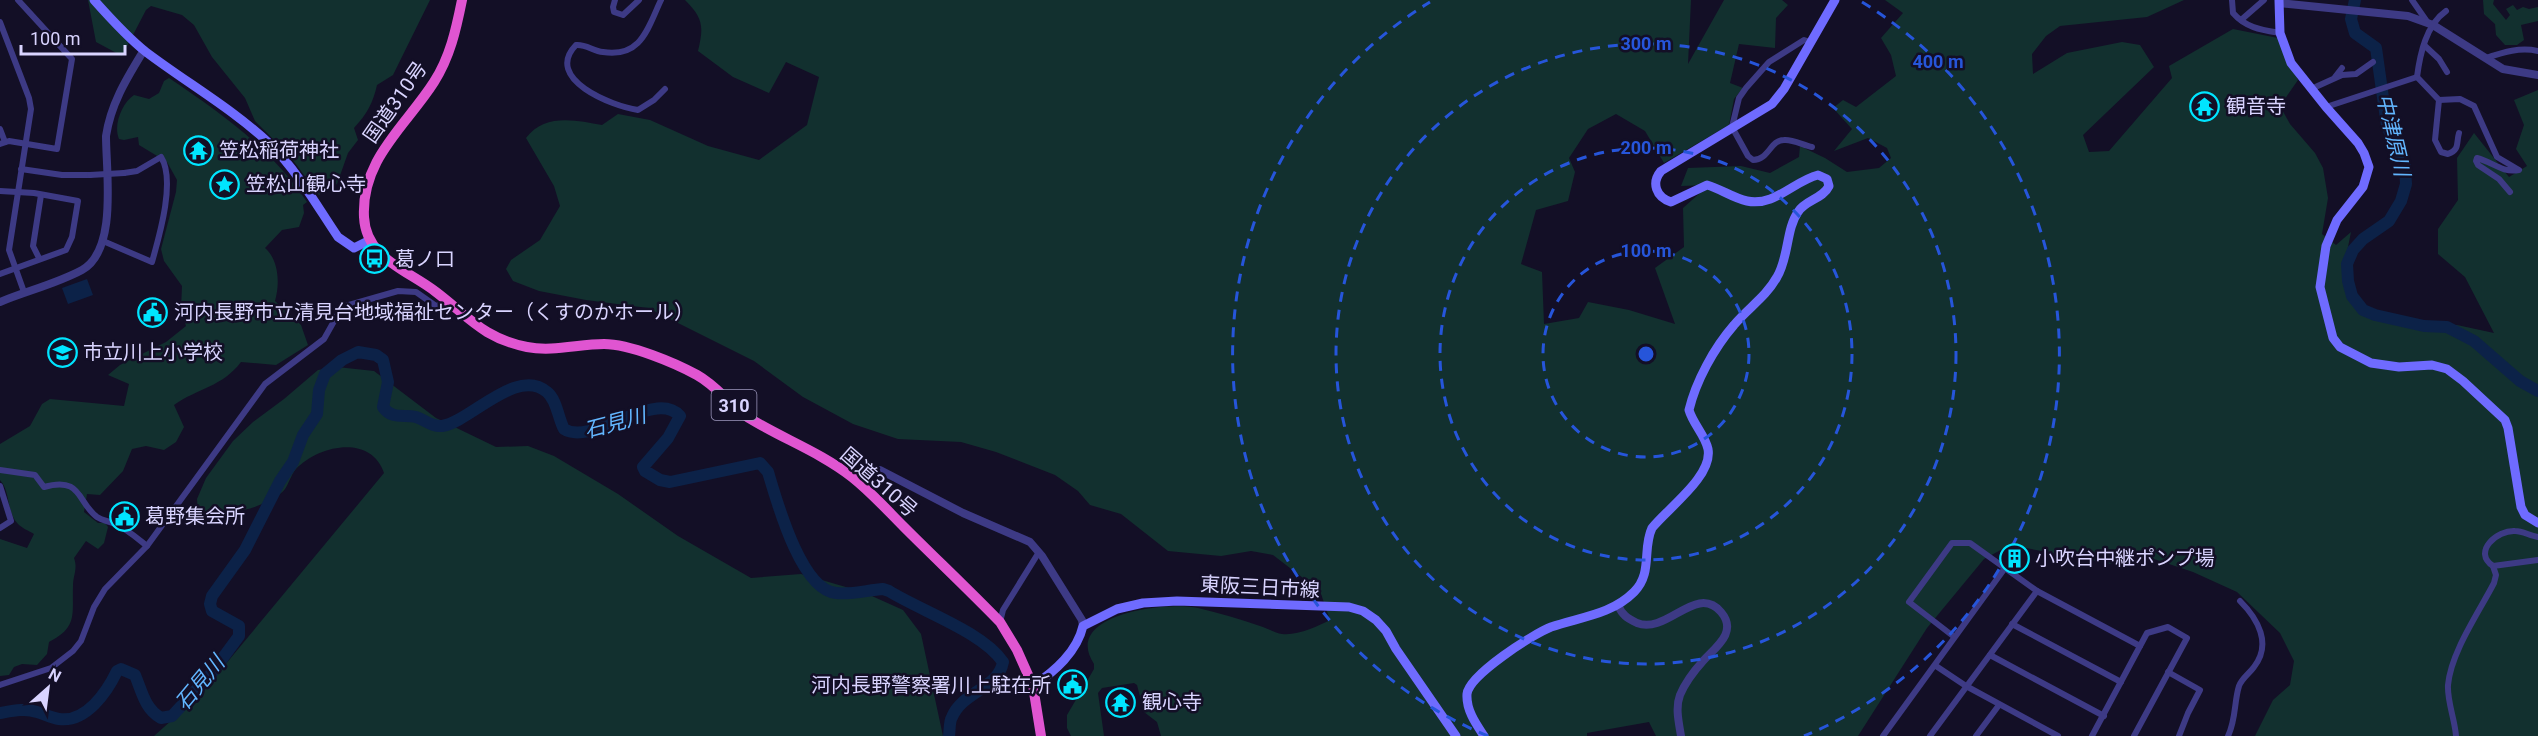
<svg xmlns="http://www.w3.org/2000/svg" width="2538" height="736" font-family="Roboto,'Noto Sans JP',sans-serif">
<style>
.green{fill:#12302f}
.water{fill:#0c2248}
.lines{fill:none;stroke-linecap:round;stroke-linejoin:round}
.river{stroke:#0c2248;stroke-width:12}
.minor{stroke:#3d3a85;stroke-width:6}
.tertiary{stroke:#3d3a85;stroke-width:8}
.secondary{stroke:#6f6bff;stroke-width:9}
.trunk{stroke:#e055d1;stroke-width:10}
.minor-bridge{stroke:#3d3a85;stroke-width:6}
.ring{fill:none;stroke:#2655da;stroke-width:3;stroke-dasharray:10 8}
.labels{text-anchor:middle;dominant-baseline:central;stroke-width:5;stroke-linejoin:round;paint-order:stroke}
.shield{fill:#130f26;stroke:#9e99be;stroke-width:1.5}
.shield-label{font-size:18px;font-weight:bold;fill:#d9d4ff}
.street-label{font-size:20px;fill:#d9d4ff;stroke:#130f26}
.poi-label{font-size:20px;fill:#d9d4ff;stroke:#130f26;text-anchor:start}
.water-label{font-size:21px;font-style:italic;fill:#62b6ff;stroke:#130f26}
.centre{fill:#2655da;stroke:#130f26;stroke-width:3}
.ring-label{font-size:18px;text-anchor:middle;font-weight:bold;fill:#2655da;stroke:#130f26;stroke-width:5;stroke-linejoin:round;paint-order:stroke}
</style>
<rect width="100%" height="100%" fill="#130f26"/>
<g class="green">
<path d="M 88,0 L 430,0 L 393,75 L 377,85 C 373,103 367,114 354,128 L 358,140 L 348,153 L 337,184 L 319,195 L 289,155 L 255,121 L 245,98 L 212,57 L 194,25 L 182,15 L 151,6 L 146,10 L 122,56 L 96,42 Z"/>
<path d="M 685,0 L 1691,0 L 1688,64 L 1724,0 L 1782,0 L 1788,5 L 1776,18 L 1775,48 L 1739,44 L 1730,83 L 1743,88 L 1734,99 L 1729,125 L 1664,163 L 1645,131 L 1616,114 L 1588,129 L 1569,158 L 1575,172 L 1568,201 L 1536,210 L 1521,264 L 1542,272 L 1544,324 L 1579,318 L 1588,302 L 1629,310 L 1675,324 L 1655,268 L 1684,247 L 1683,208 L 1709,185 L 1681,186 L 1688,168 L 1741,166 L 1770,173 L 1799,157 L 1800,146 L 1825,158 L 1847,172 L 1879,168 L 1891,158 L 1887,148 L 1868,138 L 1834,151 L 1852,129 L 1833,108 L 1843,100 L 1856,107 L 1896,76 L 1891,55 L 1881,38 L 1903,13 L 1885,0 L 2184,0 L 2147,17 L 2060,26 L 2046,36 L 2032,54 L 2033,74 L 2067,53 L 2122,42 L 2140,45 L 2154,67 L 2083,135 L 2089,152 L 2109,151 L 2172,78 L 2169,66 L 2233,29 L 2278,38 L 2298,80 L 2280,106 L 2290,124 L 2315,153 L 2323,168 L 2328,198 L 2322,234 L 2336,245 L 2351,232 L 2342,277 L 2352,302 L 2365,316 L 2402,324 L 2457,325 L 2494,333 L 2465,277 L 2438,254 L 2438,229 L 2458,200 L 2457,158 L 2474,133 L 2509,177 L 2527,166 L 2516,149 L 2524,125 L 2514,100 L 2538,90 L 2538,736 L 2255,736 L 2273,700 L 2290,685 L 2294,661 L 2280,633 L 2237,592 L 2193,572 L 2130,551 L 2111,564 L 2010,545 L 1984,559 L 1927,628 L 1858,736 L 1656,736 L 1649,722 L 1587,733 L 1587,736 L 1161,736 L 1157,722 L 1144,712 L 1137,685 L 1134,683 L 1102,688 L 1098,693 L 1104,736 L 1071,736 L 1067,728 L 1067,715 L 1094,669 L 1094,664 C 1061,614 1167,601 1198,608 C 1219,613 1240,619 1260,626 C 1267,628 1275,633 1282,634 C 1297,636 1318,626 1330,620 L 1320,591 L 1273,555 L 1251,551 L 1221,556 L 1168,551 L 1121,514 L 1090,505 L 1078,491 L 1055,475 L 996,452 L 961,442 L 898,439 L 853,424 L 803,397 L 754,361 L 648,308 L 586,300 L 539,291 L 513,281 L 506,269 L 511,260 L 540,240 L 560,206 L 554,186 L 526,138 C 544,113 576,120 602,125 L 618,114 L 650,120 L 708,146 L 759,160 L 807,125 L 819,77 L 786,62 L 769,93 L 733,77 L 698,51 C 704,26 703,18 685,0 Z"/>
<path d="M 2483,0 L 2494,0 L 2493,4 L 2506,20 L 2510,15 L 2506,9 L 2513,5 L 2517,10 L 2523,7 L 2529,9 L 2538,7 L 2538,21 L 2521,25 L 2524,40 L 2517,45 L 2505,45 L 2496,35 L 2495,24 L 2484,14 Z"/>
<path d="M 169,78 C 222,114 271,148 307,202 L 303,205 L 304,213 L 299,227 L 282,230 L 265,248 C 279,260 280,284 275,301 L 301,325 L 308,345 L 276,365 L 241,362 C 222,387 198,388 174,405 L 184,427 L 176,442 L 164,450 L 146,446 L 132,449 L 123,471 L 100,495 L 87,494 L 84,512 L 98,523 L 105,523 L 108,527 L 104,543 L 98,549 L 86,541 L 74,558 C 78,569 73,575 73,586 C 72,615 78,627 49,642 L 47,654 L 37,665 L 22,664 L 14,667 L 9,675 L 0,676 L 0,539 L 27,548 L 34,534 C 29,531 22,528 18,524 C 6,512 11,492 0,480 L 0,444 L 30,426 L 42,404 L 50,399 L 124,406 L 129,384 L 108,375 L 120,365 L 166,342 L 186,326 L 181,309 L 182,286 L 164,261 L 161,249 L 176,192 L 177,180 L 167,162 L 139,145 L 138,137 L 124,140 L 119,139 C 113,125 122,103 134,95 L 149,99 L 159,93 L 164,81 Z"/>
<path d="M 337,367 L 374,371 L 436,418 L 496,447 L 528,446 L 554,456 L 618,494 L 678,536 L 751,578 L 801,574 L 863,592 L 903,610 L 921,634 L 943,736 L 154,736 L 200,695 L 384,473 C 371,434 319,445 296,469 C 291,475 289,483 285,489 C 281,495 272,498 266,502 C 245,513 222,514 198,512 L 197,499 L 206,478 L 233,441 L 253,422 L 284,399 L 318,370 Z"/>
</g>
<path class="water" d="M 87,279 L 93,295 L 68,304 L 62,288 Z"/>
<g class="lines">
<g class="river">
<path d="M 2355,0 L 2351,19 L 2355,33 L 2376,48 L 2387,126 L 2405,166 L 2406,184 L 2401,201 L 2389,221 L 2363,239 L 2353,250 L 2347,264 L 2348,281 L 2352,296 L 2363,310 L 2375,315 L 2424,326 L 2447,327 L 2474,341 L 2520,381 L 2538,391"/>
<path d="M 0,713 C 12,711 25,708 37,712 C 44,714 52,718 59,719 C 86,723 107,692 117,671 L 121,669 L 135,675 C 142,692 145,709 161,718 L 172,716 L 211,674 L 239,636 L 239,626 L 212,611 L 210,604 L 212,596 L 245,550 L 280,481 L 293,462 L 303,435 L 317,414 L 319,390 L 325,374 L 342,360 L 358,352 L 376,355 L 383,360 L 388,382 L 383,407 C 392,420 404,414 416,417 C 425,420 432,427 442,426 C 470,422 517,366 547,392 C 557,400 558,418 564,429 C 592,447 655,388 680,416 L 668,438 L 643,467 L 645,471 L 660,480 L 670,482 L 760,463 L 768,472 C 777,502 801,590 836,593 C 851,595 868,590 883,589 L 889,591 C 921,611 983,632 1003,662 C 998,689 963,691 952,717 C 949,722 950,730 949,736"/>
</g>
<g class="minor">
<path d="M 615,0 L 613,7 L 614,12 L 623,15 L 639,0"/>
<path d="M 661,0 C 648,27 642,58 603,52 C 593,51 586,44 576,45 C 543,79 612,106 638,110 L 654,100 L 665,89"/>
<path d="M 2232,0 L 2233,13 C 2246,28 2262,30 2280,33"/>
<path d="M 2412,0 L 2428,23"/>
<path d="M 2241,20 L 2264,0"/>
<path d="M 0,22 L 29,98 L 31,109 L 9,250 L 24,292"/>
<path d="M 1810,42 L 1804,40 L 1769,62 L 1746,88 L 1739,98 L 1732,127 L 1748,156 L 1753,160 C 1769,160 1770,140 1784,140 C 1792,139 1803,145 1812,147"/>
<path d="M 2424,45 L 2439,59 L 2447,72"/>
<path d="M 2486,58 C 2504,52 2520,47 2538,51"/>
<path d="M 2335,77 L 2342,68"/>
<path d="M 2417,77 L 2439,100 L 2460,99 L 2474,106 L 2497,157 L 2519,170 C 2501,173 2493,162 2477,158 L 2476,161 L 2478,165 L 2499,179 L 2510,192"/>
<path d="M 2417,77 C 2420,54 2426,25 2446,11"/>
<path d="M 2311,89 L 2342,75 L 2356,74 L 2373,62"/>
<path d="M 2439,100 L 2435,140 L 2441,152 L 2448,154 C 2460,150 2456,143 2459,133"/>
<path d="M 2326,107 L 2417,77"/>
<path d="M 0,129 L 5,142"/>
<path d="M 0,144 L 9,141 L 57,149 L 72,59 L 18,0"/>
<path d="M 21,169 L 62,175 L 90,175"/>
<path d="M 0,191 L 34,193 L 78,201 L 72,237 L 66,250 L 0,274"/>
<path d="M 103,241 L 152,262 C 159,237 176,180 161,157 L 137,171 L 124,173"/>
<path d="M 39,258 L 33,246 L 41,195"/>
<path d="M 0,470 L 35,475 L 44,487 C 82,476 77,502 97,517 C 103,521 109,521 115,524 C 127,529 137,538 147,546"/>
<path d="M 0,486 L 11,521 L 0,528"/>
<path d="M 2538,537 C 2530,536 2523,531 2515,531 C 2497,530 2472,552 2493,566 L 2538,560"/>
<path d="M 1000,622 L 1003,610 L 1039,552"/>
<path d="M 2012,624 L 2121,682"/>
<path d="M 1953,636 L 1909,602 L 1952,543 L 1970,543 L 2037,591 L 2140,646"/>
<path d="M 1990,655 L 2104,716"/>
<path d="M 1936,666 L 1966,686 L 2058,736"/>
<path d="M 2168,672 L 2200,690 L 2188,713 L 2179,736"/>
<path d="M 0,685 L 51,668 L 73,651 L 81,641 L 94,607 L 105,589 L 147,546 L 265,384 L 324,339 L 342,307 L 398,291 L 416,292 L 436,306 L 448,303"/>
<path d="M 1883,736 L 2005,568"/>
<path d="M 1930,736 L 2037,591"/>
<path d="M 1976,736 L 1999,705"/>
<path d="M 2092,736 L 2147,633 L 2168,627 L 2187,638 L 2134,736"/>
<path d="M 2228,736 C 2236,720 2234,702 2239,686 C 2242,678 2249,674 2254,667 C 2272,644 2258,619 2240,601"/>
<path d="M 2456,736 C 2455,720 2447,701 2448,685 C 2451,652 2479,612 2494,583 L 2496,575 L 2493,566"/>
</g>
<g class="tertiary">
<path d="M 2279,3 L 2408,16 L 2433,25 L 2503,69 L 2538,75"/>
<path d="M 0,302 C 26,291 56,284 82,270 C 118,250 106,172 106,136 C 111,103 127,78 144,50"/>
<path d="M 854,478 L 866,470 L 880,470 L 963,513 L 1030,542 L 1042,556 L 1082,620 L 1083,626"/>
<path d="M 1618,605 C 1622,615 1627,618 1637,623 C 1667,635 1696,583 1721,612 C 1738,632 1716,647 1703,661 C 1694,671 1685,683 1680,695 C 1675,708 1679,723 1681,736"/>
</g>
<g class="secondary">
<path d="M 94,0 C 110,18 127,37 146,52 C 187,83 233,109 271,145 C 298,172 317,206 338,237 L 354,248 L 370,240"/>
<path d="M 2279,0 L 2280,33 L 2291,63 L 2326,107 L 2358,143 L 2364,153 L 2369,167 L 2363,187 L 2337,220 L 2326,246 L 2320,287 L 2333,338 L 2340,347 L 2371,363 L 2399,367 L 2432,365 L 2447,369 L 2463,381 L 2505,420 L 2508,428 L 2521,507 L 2525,515 L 2538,523"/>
<path d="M 1033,686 C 1055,671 1077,652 1083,626 L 1117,609 L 1143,603 L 1177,601 L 1349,607 L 1363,611 L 1376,620 L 1386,631 L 1396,649 L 1456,736"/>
<path d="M 1484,736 C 1476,724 1466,710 1467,694 C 1469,675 1533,634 1551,627 C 1580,617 1611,615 1634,592 C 1653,573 1642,549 1652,528 C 1668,508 1713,476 1708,449 C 1705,435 1693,424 1689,410 C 1696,381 1714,348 1734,325 C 1748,308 1766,297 1777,277 C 1789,257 1786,229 1798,212 C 1805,200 1823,199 1829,186 L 1827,179 L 1818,175 C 1794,181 1774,207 1747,201 C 1733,198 1721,189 1707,185 L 1671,202 C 1656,197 1651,183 1661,171 L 1772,104 L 1784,89 L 1835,0"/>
</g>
<path class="trunk" d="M 462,0 C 456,30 450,57 434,82 C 406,126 361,159 364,217 C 366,259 408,270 436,292 C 469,317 483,338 527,347 C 553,352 579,344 604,344 C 630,344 675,363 697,375 C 717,386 730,405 749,418 C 783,439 820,452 852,477 C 871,492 887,510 904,527 C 936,559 969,590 1000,622 L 1017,650 L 1033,686 L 1041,736"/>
<path class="minor-bridge" d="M 90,175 L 124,173"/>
</g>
<g class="ring">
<circle cx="1646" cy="354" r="103"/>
<circle cx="1646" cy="354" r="206"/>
<circle cx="1646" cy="354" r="310"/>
<path d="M1488 736A413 413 0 0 1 1430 2M1862 2A413 413 0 0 1 1804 736"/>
</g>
<defs>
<symbol id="temple-ring" viewBox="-11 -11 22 22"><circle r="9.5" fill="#130f26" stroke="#00e5ff" stroke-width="1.5"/><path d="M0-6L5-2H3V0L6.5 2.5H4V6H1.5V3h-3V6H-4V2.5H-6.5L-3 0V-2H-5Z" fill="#00e5ff"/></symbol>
<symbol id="sight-ring" viewBox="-11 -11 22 22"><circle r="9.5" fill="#130f26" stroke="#00e5ff" stroke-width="1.5"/><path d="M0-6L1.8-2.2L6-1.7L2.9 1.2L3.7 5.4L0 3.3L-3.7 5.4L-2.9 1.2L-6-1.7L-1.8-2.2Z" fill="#00e5ff"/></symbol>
<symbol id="bus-ring" viewBox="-11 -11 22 22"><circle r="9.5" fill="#130f26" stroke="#00e5ff" stroke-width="1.5"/><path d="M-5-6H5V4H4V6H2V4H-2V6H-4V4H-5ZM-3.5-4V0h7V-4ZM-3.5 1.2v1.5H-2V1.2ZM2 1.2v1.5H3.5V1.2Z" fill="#00e5ff"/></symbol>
<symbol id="civic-ring" viewBox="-11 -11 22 22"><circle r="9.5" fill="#130f26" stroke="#00e5ff" stroke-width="1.5"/><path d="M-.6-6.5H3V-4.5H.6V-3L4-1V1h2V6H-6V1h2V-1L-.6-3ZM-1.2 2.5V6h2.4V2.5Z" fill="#00e5ff"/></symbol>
<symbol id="school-ring" viewBox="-11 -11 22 22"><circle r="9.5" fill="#130f26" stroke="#00e5ff" stroke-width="1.5"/><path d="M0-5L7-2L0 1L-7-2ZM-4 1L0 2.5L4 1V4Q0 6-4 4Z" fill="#00e5ff"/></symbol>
<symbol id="building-ring" viewBox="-11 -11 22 22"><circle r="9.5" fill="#130f26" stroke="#00e5ff" stroke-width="1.5"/><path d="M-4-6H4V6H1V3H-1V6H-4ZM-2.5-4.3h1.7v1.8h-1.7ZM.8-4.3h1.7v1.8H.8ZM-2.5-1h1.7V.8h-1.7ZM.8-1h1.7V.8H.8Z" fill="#00e5ff"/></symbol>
</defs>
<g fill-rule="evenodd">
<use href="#temple-ring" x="2188" y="90" width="33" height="33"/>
<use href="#temple-ring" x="182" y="134" width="33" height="33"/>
<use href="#sight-ring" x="208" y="168" width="33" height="33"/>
<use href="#bus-ring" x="358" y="242" width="33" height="33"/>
<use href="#civic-ring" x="136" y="296" width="33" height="33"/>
<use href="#school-ring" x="46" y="336" width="33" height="33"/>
<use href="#civic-ring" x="108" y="500" width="33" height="33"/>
<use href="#building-ring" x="1998" y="542" width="33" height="33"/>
<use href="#civic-ring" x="1056" y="668" width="33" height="33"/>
<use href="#temple-ring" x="1104" y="686" width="33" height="33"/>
</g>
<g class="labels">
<rect class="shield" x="711.5" y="390" width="45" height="30" rx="4.5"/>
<g class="shield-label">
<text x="734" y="405">310</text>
</g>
<g class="street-label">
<text transform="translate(395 102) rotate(-55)">国道310号</text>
<text transform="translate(879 482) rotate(41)">国道310号</text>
<text transform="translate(1260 587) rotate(3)">東阪三日市線</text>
</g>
<g class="poi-label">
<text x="2226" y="106">観音寺</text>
<text x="219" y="150">笠松稲荷神社</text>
<text x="246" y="184">笠松山観心寺</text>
<text x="395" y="259">葛ノ口</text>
<text x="174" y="312">河内長野市立清見台地域福祉センター（くすのかホール）</text>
<text x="83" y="352">市立川上小学校</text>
<text x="145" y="516">葛野集会所</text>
<text x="2035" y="558">小吹台中継ポンプ場</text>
<text x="1051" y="685" text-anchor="end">河内長野警察署川上駐在所</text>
<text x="1142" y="702">観心寺</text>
</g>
<g class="water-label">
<text transform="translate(2393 135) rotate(77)">中津原川</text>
<text transform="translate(615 423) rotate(-15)">石見川</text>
<text transform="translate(200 683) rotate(-50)">石見川</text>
</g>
</g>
<circle cx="1646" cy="354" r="9" class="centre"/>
<g class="ring-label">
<text x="1646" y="50">300 m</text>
<text x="1938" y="68">400 m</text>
<text x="1646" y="154">200 m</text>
<text x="1646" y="257">100 m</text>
</g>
<g transform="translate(48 688) rotate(28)" stroke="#130f26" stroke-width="4.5" paint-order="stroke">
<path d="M0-4.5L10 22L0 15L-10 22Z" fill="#d9d4ff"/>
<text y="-9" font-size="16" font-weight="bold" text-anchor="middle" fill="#d9d4ff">N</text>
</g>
<path d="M21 45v9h104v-9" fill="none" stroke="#d9d4ff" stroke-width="3"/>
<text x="30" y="45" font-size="18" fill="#d9d4ff" stroke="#130f26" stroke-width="4.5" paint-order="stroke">100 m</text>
</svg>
